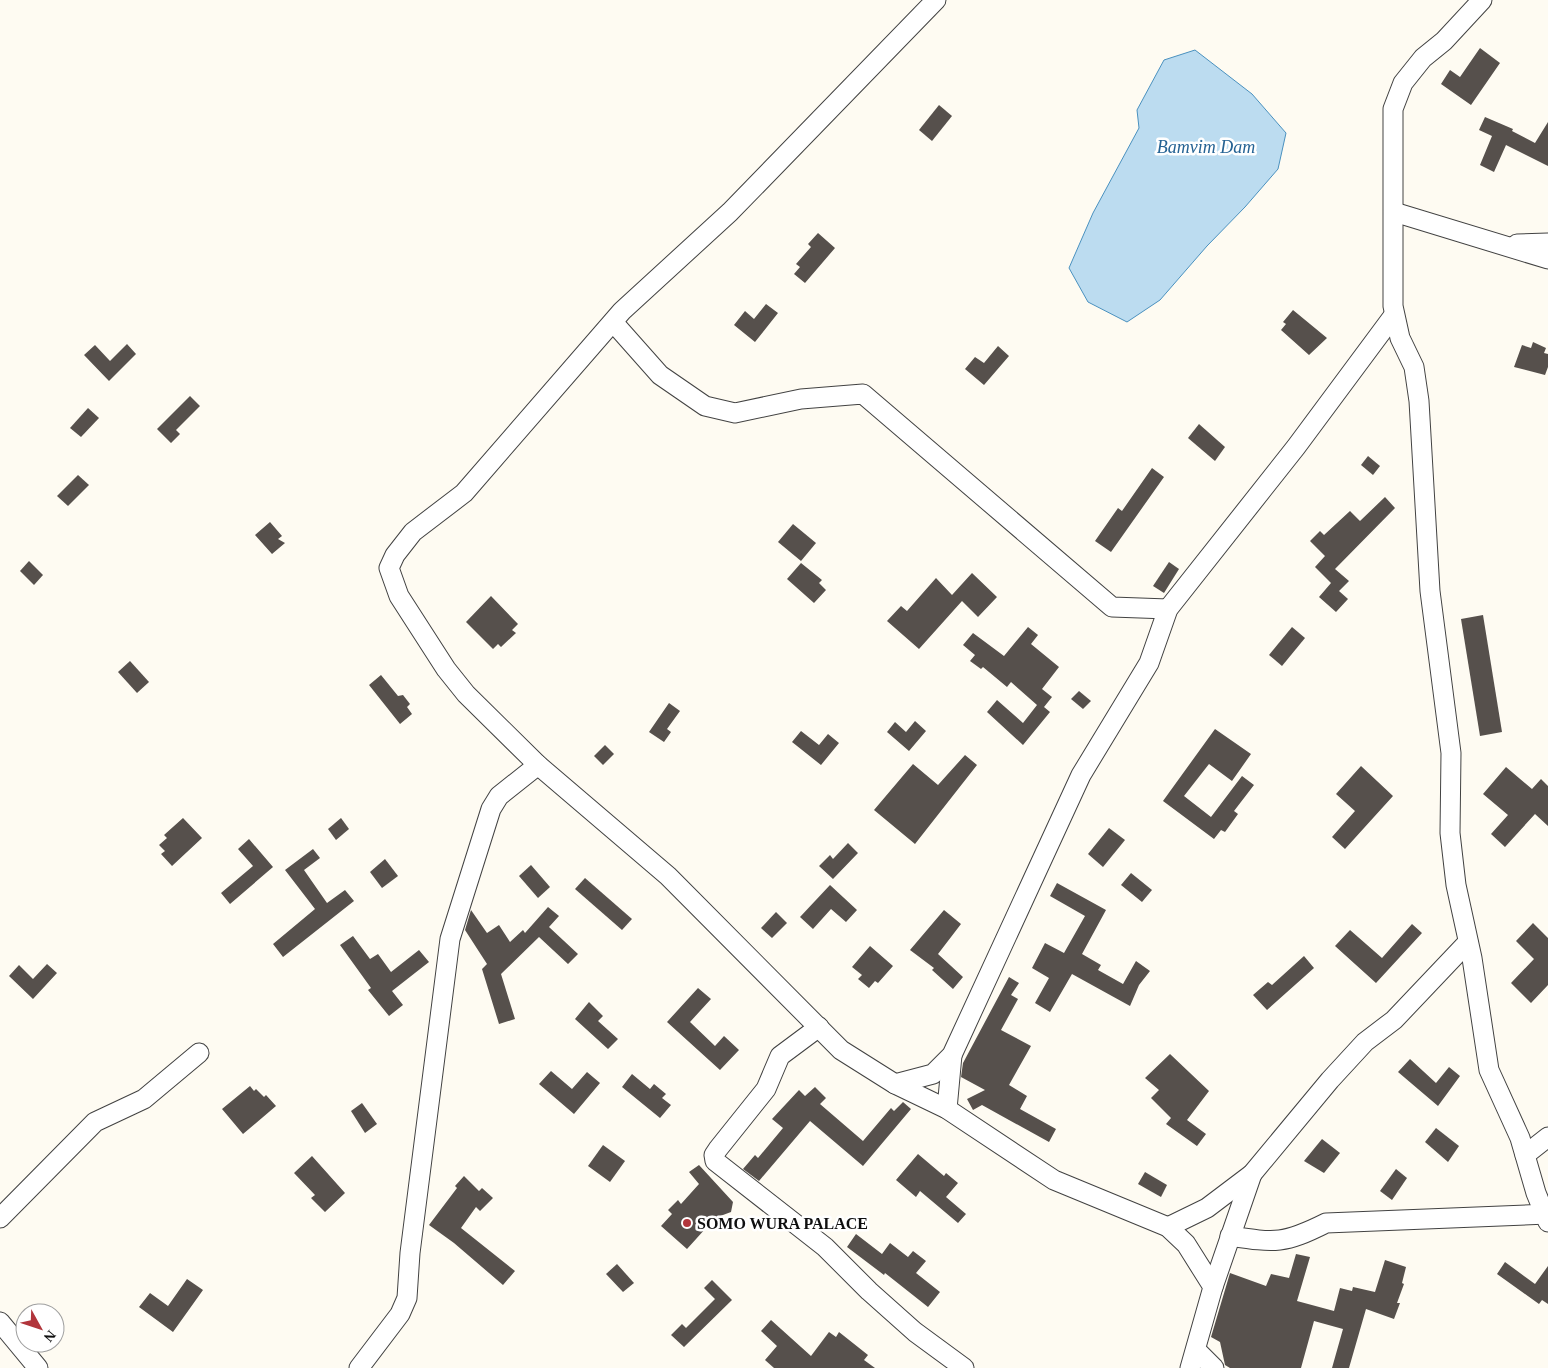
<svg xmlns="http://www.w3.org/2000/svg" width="1548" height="1368" font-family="Georgia,serif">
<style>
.water{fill:#bcdcf0;stroke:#4a91bf}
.building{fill:#56504c}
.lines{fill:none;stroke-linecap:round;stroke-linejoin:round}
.minor-casing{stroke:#424242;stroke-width:21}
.minor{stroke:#fff;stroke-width:19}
.poi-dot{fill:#b1353b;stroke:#fff;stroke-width:2}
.labels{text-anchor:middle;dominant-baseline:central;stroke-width:5;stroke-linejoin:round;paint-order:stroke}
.poi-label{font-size:16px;font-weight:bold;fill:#0f0f0f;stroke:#fff;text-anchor:start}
.water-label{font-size:18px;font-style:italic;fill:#256394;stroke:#fff}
</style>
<rect width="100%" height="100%" fill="#fefbf2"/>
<path class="water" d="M 1195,50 L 1252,94 L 1286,133 L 1278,169 L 1245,207 L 1207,246 L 1160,300 L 1127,322 L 1088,302 L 1069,268 L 1093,213 L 1139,128 L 1137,110 L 1164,60 Z"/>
<g class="building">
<path d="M 1480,48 L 1500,63 L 1471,105 L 1441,84 L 1450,70 L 1460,77 Z"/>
<path d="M 939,105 L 952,116 L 932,141 L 919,130 Z"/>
<path d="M 1485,117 L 1513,129 L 1512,131 L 1535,143 L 1548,122 L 1548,166 L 1506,145 L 1494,172 L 1480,165 L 1492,136 L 1479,130 Z"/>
<path d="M 818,233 L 835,248 L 805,283 L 794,274 L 800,267 L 796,264 L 811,247 L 808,244 Z"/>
<path d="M 766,304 L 778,313 L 755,342 L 734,325 L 745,311 L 754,319 Z"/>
<path d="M 1293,310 L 1327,338 L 1309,355 L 1281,330 L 1286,324 L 1283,322 Z"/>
<path d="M 1533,342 L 1546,348 L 1544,353 L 1548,354 L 1548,367 L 1545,375 L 1514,367 L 1522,345 L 1531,348 Z"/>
<path d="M 127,344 L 136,354 L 109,381 L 84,355 L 95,345 L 110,361 Z"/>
<path d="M 998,346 L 1009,356 L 984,385 L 965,369 L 975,357 L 984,363 Z"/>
<path d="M 190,396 L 200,406 L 176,430 L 180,434 L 171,443 L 157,429 Z"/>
<path d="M 88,408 L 99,418 L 81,437 L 70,428 Z"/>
<path d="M 1199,424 L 1225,447 L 1215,461 L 1188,438 Z"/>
<path d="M 1368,456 L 1380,466 L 1373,475 L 1361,465 Z"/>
<path d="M 1152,468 L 1164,477 L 1111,552 L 1095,541 L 1118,508 L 1122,511 Z"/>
<path d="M 78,475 L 89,485 L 68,506 L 57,496 Z"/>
<path d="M 1385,497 L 1395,508 L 1335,569 L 1349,581 L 1339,591 L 1348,599 L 1336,612 L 1319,597 L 1331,583 L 1315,567 L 1325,556 L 1310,541 L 1320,531 L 1324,535 L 1350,511 L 1360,521 Z"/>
<path d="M 270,522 L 282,536 L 278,539 L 285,543 L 272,554 L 255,535 Z"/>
<path d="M 793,524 L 816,543 L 801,561 L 778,542 Z"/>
<path d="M 29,561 L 43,575 L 34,585 L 20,571 Z"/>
<path d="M 1169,562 L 1179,569 L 1164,593 L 1153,586 Z"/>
<path d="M 801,563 L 822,580 L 819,583 L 826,590 L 814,603 L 787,579 Z"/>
<path d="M 972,573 L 997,597 L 978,617 L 962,601 L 919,649 L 887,621 L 901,606 L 907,611 L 936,578 L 952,595 Z"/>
<path d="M 491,596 L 518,624 L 512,630 L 516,633 L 501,647 L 498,644 L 493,649 L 466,622 Z"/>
<path d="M 1483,615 L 1502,732 L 1480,736 L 1461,619 Z"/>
<path d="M 1028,627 L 1038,635 L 1031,644 L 1059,667 L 1042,689 L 1052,697 L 1044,707 L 1050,712 L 1023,745 L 987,712 L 997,700 L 1023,723 L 1037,705 L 1011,682 L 1007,687 L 983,667 L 981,669 L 970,661 L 975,655 L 963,645 L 973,633 L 1004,656 Z"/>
<path d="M 1292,627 L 1305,638 L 1282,666 L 1269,655 Z"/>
<path d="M 130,661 L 149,682 L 137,693 L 118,672 Z"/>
<path d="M 381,675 L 398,696 L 403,695 L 410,704 L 407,707 L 412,714 L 400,724 L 369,685 Z"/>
<path d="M 1079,691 L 1091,701 L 1083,709 L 1071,699 Z"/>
<path d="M 669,703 L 680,711 L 667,729 L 671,732 L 664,742 L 649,732 Z"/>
<path d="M 915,721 L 926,731 L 909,751 L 887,732 L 895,722 L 906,732 Z"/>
<path d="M 1215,729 L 1251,754 L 1232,781 L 1209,764 L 1184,796 L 1211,817 L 1242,776 L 1254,785 L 1234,811 L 1238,814 L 1225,832 L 1221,830 L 1214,839 L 1163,801 Z"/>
<path d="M 801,731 L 819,745 L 828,734 L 839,743 L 821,765 L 792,742 Z"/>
<path d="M 605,745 L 614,754 L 603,765 L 594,756 Z"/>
<path d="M 965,755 L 977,765 L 915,844 L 874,810 L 913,764 L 938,785 Z"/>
<path d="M 1361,766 L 1393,796 L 1345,849 L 1332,837 L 1355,811 L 1336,794 Z"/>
<path d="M 1506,767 L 1532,789 L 1541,779 L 1548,786 L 1548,826 L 1535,814 L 1505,847 L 1491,834 L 1508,815 L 1483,794 Z"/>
<path d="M 183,818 L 202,838 L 172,866 L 161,854 L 165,851 L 159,845 L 167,838 L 164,835 Z"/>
<path d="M 341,818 L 349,829 L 336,840 L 328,829 Z"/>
<path d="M 1109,828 L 1125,840 L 1103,867 L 1088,854 Z"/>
<path d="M 249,839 L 273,867 L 230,904 L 221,893 L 253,866 L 238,849 Z"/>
<path d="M 848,843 L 858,853 L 833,879 L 819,866 L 830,855 L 833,859 Z"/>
<path d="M 313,849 L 320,858 L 304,870 L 327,903 L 345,890 L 354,901 L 283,957 L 273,944 L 315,909 L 285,870 Z"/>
<path d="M 385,859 L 398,876 L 382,888 L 370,872 Z"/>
<path d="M 531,865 L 550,887 L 538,898 L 519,876 Z"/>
<path d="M 1131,873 L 1152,890 L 1142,902 L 1121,885 Z"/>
<path d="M 585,878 L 632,919 L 622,930 L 575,889 Z"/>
<path d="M 1057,883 L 1106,910 L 1082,954 L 1101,965 L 1098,970 L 1123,984 L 1136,961 L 1150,971 L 1139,985 L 1130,1006 L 1072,974 L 1050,1012 L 1035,1003 L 1049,978 L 1032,968 L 1045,943 L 1064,953 L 1085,916 L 1050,896 Z"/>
<path d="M 830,885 L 857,910 L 846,922 L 831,909 L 813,929 L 800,917 Z"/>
<path d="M 548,907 L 559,916 L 549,927 L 578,954 L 568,964 L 539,937 L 501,974 L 515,1019 L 499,1024 L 482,969 L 487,964 L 465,930 L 471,910 L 487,933 L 499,925 L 510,942 L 523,930 L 525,933 Z"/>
<path d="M 944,910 L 961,924 L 938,954 L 963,977 L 953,989 L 932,970 L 934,968 L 910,950 Z"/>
<path d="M 776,912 L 787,923 L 772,938 L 761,928 Z"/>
<path d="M 1533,923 L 1548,938 L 1548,985 L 1531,1003 L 1511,983 L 1534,959 L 1516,941 Z"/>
<path d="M 1412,924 L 1422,933 L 1376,983 L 1335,946 L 1350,930 L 1382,958 Z"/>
<path d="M 353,936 L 370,959 L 378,954 L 391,972 L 419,950 L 429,962 L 392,991 L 403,1005 L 389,1016 L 368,990 L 371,988 L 340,945 Z"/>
<path d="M 870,946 L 893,966 L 878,983 L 875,981 L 869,988 L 858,979 L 862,975 L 852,967 Z"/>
<path d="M 1304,956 L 1314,968 L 1267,1010 L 1253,995 L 1268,982 L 1272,985 Z"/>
<path d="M 47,964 L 57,973 L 33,999 L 9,976 L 19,965 L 33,979 Z"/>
<path d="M 1009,977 L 1019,983 L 1011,995 L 1018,999 L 1001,1030 L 1031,1046 L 1009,1085 L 1027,1096 L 1020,1109 L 1056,1129 L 1049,1142 L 982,1105 L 973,1110 L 967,1099 L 985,1090 L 961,1077 L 963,1063 Z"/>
<path d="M 698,988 L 711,999 L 690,1022 L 715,1046 L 724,1036 L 739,1050 L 720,1070 L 667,1022 Z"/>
<path d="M 589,1002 L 603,1016 L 598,1021 L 618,1039 L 608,1049 L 575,1019 Z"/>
<path d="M 1170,1054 L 1209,1091 L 1187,1120 L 1206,1134 L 1197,1146 L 1166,1124 L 1171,1118 L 1151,1098 L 1159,1090 L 1145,1078 Z"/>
<path d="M 1410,1059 L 1436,1083 L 1449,1067 L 1460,1076 L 1438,1106 L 1398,1072 Z"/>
<path d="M 551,1071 L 572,1089 L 587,1072 L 600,1083 L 574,1114 L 539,1084 Z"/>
<path d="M 632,1074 L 650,1089 L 654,1084 L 666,1094 L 662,1098 L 671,1105 L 660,1118 L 622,1087 Z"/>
<path d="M 250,1086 L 254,1091 L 256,1089 L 264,1097 L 266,1095 L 276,1106 L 243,1134 L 222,1109 Z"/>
<path d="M 815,1087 L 826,1098 L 820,1104 L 863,1141 L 891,1108 L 894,1111 L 903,1102 L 911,1109 L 863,1166 L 810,1121 L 759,1181 L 743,1169 L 755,1155 L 758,1158 L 783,1128 L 772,1119 L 799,1090 L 805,1096 Z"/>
<path d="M 362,1103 L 377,1124 L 365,1133 L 351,1111 Z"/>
<path d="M 1436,1128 L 1459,1146 L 1448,1162 L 1425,1142 Z"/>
<path d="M 1322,1139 L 1340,1153 L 1324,1173 L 1304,1161 Z"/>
<path d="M 603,1145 L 625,1161 L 610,1182 L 588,1166 Z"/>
<path d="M 918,1154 L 944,1176 L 946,1173 L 958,1183 L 946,1197 L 966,1214 L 958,1223 L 920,1191 L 916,1197 L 896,1180 Z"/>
<path d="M 312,1156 L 345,1193 L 325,1212 L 311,1198 L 315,1195 L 294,1173 Z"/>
<path d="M 699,1165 L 733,1202 L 731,1212 L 715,1218 L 687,1249 L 661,1226 L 672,1214 L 668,1210 L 678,1200 L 681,1204 L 699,1184 L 689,1172 Z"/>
<path d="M 1396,1169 L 1407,1178 L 1392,1200 L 1380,1191 Z"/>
<path d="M 1145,1172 L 1167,1185 L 1161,1197 L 1138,1184 Z"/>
<path d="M 464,1176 L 479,1191 L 482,1188 L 493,1198 L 480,1211 L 476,1207 L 461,1228 L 515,1271 L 503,1285 L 454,1243 L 429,1225 L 457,1188 L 455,1186 Z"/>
<path d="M 856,1234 L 882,1254 L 890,1243 L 908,1257 L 913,1251 L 926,1261 L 916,1273 L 940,1292 L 928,1307 L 885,1273 L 884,1275 L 847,1247 Z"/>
<path d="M 1296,1254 L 1310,1257 L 1297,1301 L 1334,1311 L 1340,1288 L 1352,1291 L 1353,1287 L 1375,1292 L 1385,1260 L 1406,1267 L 1402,1283 L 1404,1284 L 1397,1303 L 1400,1303 L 1394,1319 L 1366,1309 L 1349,1368 L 1332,1368 L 1343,1329 L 1314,1321 L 1301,1368 L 1230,1368 L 1225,1365 L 1220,1342 L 1211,1337 L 1230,1273 L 1266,1286 L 1271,1274 L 1289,1278 Z"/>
<path d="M 1505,1262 L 1535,1284 L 1548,1266 L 1548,1304 L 1542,1300 L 1539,1304 L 1497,1274 Z"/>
<path d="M 617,1264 L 634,1283 L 623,1292 L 606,1274 Z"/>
<path d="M 187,1279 L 203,1290 L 173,1332 L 139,1307 L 150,1293 L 168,1306 Z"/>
<path d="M 712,1280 L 732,1300 L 684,1347 L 671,1335 L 682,1324 L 686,1328 L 715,1299 L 704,1288 Z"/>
<path d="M 771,1320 L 811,1356 L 829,1332 L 836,1337 L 839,1332 L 868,1355 L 864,1360 L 875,1368 L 774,1368 L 765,1360 L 777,1346 L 761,1331 Z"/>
</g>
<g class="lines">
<defs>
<g id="minor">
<path d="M 936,0 L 730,212 L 622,311 L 464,493 L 413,532 L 395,555 L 389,568 L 399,596 L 446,669 L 466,694 L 538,765 L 668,876 L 841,1050 L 895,1084 L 947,1109 L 1054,1180 L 1168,1227 L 1186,1244 L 1213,1287 L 1190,1368"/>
<path d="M 1482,0 L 1444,41 L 1423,58 L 1403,83 L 1393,109 L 1393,306 L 1400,338 L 1414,367 L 1419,401 L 1430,591 L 1451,753 L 1450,833 L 1456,885 L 1472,958 L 1489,1070 L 1520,1138 L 1536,1193 L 1548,1222"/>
<path d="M 1394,212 L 1548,259"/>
<path d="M 1517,244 L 1548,243"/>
<path d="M 613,322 L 660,375 L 705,406 L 735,413 L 801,399 L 863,394 L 1112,607 L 1168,609"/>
<path d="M 819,1027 L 780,1056 L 766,1089 L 718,1149 L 714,1155 L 715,1161 L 825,1247 L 869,1291 L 915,1332 L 964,1368"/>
<path d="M 895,1084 L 933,1074 L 952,1055 L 1081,775 L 1149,663 L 1168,609 L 1296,447 L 1394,315"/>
<path d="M 947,1109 L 952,1055"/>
<path d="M 1525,1155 L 1548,1137"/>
<path d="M 0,1218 L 95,1122 L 144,1099 L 199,1053"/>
<path d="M 1168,1227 L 1207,1208 L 1252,1174 L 1330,1080 L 1365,1042 L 1394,1020 L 1468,942"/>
<path d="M 1230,1236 C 1276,1243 1284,1244 1326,1223 L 1548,1214"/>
<path d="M 1213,1287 L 1252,1174"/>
<path d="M 0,1322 L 38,1368"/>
<path d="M 1196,1350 L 1214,1368"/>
<path d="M 359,1368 L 400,1314 L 407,1298 L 410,1253 L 450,939 L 491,809 L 499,796 L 538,765"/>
</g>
</defs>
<use href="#minor" class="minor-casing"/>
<use href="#minor" class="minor"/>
</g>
<circle class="poi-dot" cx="687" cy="1223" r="5"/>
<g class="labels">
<g class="poi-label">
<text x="697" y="1223">SOMO WURA PALACE</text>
</g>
<g class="water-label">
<text x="1206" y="147">Bamvim Dam</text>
</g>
</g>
<g transform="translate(40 1328) rotate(130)"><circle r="24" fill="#ffffff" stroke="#9f9f9f"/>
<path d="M0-4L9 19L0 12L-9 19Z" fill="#b1353b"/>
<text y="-8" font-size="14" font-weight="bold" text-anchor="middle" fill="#0f0f0f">N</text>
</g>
</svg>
